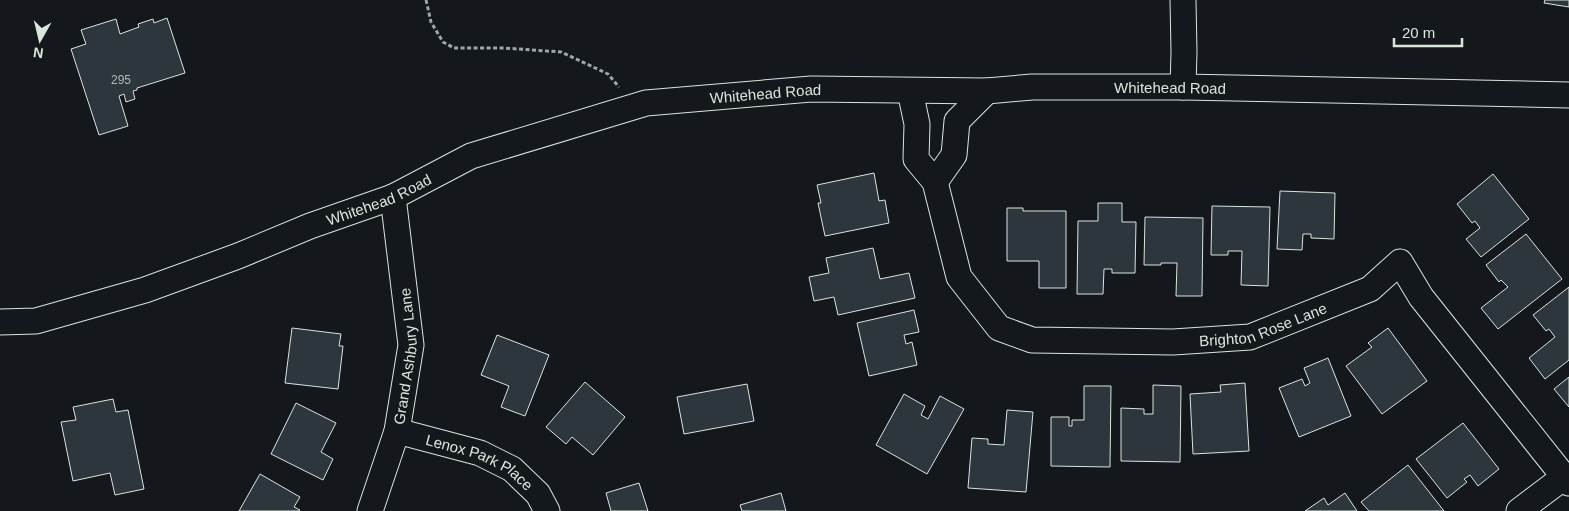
<svg xmlns="http://www.w3.org/2000/svg" width="1569" height="511" font-family="Arial,sans-serif">
<style>
.building{fill:#2c363c;stroke:#d8e6dc}
.lines{fill:none;stroke-linecap:round;stroke-linejoin:round}
.minor-casing{stroke:#d8e6dc;stroke-width:27}
.path{stroke:#9da8a2;stroke-width:3;stroke-dasharray:4 2.5;stroke-linecap:butt}
.minor{stroke:#14181c;stroke-width:25}
.labels{text-anchor:middle;dominant-baseline:central;stroke-width:4;stroke-linejoin:round;paint-order:stroke}
.number-label{font-size:12px;fill:#adbab4}
.street-label{font-size:15px;fill:#d8e6dc;stroke:#14181c}
</style>
<rect width="100%" height="100%" fill="#14181c"/>
<g class="building">
<path d="M 1545,0 L 1569,0 L 1569,7 L 1544,3 Z"/>
<path d="M 167,18 L 185,73 L 137,88 L 137,90 L 133,91 L 135,99 L 126,102 L 124,94 L 119,96 L 128,126 L 99,135 L 71,49 L 86,44 L 81,30 L 116,19 L 120,34 L 139,27 L 138,24 L 153,19 L 154,23 Z"/>
<path d="M 874,173 L 879,201 L 885,200 L 889,223 L 825,236 L 818,203 L 821,203 L 817,185 Z"/>
<path d="M 1493,174 L 1529,219 L 1481,257 L 1466,239 L 1480,228 L 1475,221 L 1472,223 L 1457,204 Z"/>
<path d="M 1280,191 L 1335,193 L 1334,239 L 1311,238 L 1311,234 L 1303,234 L 1302,250 L 1277,249 Z"/>
<path d="M 1098,203 L 1122,203 L 1122,222 L 1136,222 L 1135,273 L 1112,273 L 1112,269 L 1104,269 L 1103,294 L 1077,294 L 1078,221 L 1098,221 Z"/>
<path d="M 1212,206 L 1270,207 L 1268,286 L 1241,285 L 1242,251 L 1228,251 L 1228,255 L 1211,255 Z"/>
<path d="M 1007,208 L 1023,208 L 1023,211 L 1066,211 L 1066,288 L 1039,288 L 1039,261 L 1007,261 Z"/>
<path d="M 1145,217 L 1203,218 L 1202,296 L 1176,296 L 1177,263 L 1161,263 L 1161,265 L 1144,265 Z"/>
<path d="M 1526,234 L 1562,279 L 1498,329 L 1481,308 L 1508,287 L 1501,280 L 1499,282 L 1486,265 Z"/>
<path d="M 873,248 L 880,279 L 909,273 L 915,298 L 838,315 L 834,297 L 814,301 L 809,277 L 829,273 L 826,258 Z"/>
<path d="M 1569,287 L 1569,360 L 1545,379 L 1529,358 L 1555,337 L 1549,329 L 1546,331 L 1533,315 Z"/>
<path d="M 914,310 L 919,332 L 904,335 L 906,344 L 912,342 L 917,365 L 869,376 L 857,323 Z"/>
<path d="M 292,328 L 341,334 L 339,346 L 343,346 L 338,389 L 285,383 Z"/>
<path d="M 1388,328 L 1427,381 L 1382,414 L 1346,366 L 1372,347 L 1368,343 Z"/>
<path d="M 497,335 L 549,355 L 525,416 L 501,407 L 509,386 L 481,375 Z"/>
<path d="M 1328,358 L 1351,416 L 1299,437 L 1279,388 L 1302,379 L 1305,386 L 1310,383 L 1304,368 Z"/>
<path d="M 1569,377 L 1569,407 L 1554,389 Z"/>
<path d="M 585,382 L 625,417 L 593,455 L 572,437 L 566,444 L 546,427 Z"/>
<path d="M 1245,383 L 1249,451 L 1193,454 L 1190,394 L 1221,392 L 1220,385 Z"/>
<path d="M 747,384 L 754,421 L 684,434 L 677,397 Z"/>
<path d="M 1153,385 L 1181,386 L 1180,462 L 1121,461 L 1121,408 L 1144,409 L 1144,414 L 1153,414 Z"/>
<path d="M 1084,386 L 1111,386 L 1110,467 L 1051,466 L 1051,417 L 1069,417 L 1069,426 L 1072,426 L 1072,420 L 1084,420 Z"/>
<path d="M 904,394 L 925,406 L 921,415 L 928,419 L 940,396 L 964,409 L 927,474 L 876,445 Z"/>
<path d="M 113,399 L 116,412 L 128,410 L 144,489 L 115,495 L 110,473 L 73,481 L 61,422 L 76,420 L 73,407 Z"/>
<path d="M 296,403 L 336,423 L 321,452 L 333,459 L 323,480 L 271,454 Z"/>
<path d="M 1007,410 L 1033,412 L 1026,492 L 968,488 L 972,438 L 988,439 L 988,444 L 1004,445 Z"/>
<path d="M 1463,423 L 1499,469 L 1478,486 L 1470,475 L 1464,479 L 1467,482 L 1447,498 L 1416,459 Z"/>
<path d="M 1408,465 L 1444,511 L 1369,511 L 1361,502 Z"/>
<path d="M 260,474 L 300,497 L 294,507 L 300,510 L 299,511 L 239,511 Z"/>
<path d="M 639,483 L 648,511 L 611,511 L 606,493 Z"/>
<path d="M 781,493 L 786,511 L 742,511 L 740,505 Z"/>
<path d="M 1345,493 L 1357,511 L 1305,511 L 1324,498 L 1328,505 Z"/>
</g>
<g class="lines">
<defs>
<g id="minor">
<path d="M 1183,0 L 1184,52 L 1183,87"/>
<path id="s1" d="M 910,91 L 917,124 L 916,159 L 935,182 L 959,277 L 999,328 L 1032,340 L 1173,342 L 1250,337 L 1370,289 L 1400,262 L 1421,297 L 1569,483"/>
<path d="M 935,182 L 954,155 L 957,121 L 987,91"/>
<path id="s2" d="M 0,322 L 36,321 L 145,290 L 238,256 L 310,226 L 393,197 L 471,156 L 646,103 L 811,89 L 987,91 L 1032,87 L 1183,87 L 1569,95"/>
<path id="s3" d="M 397,431 L 480,453 L 512,469 L 538,494 L 547,511"/>
<path id="s4" d="M 370,511 L 397,431 L 411,345 L 393,197"/>
<path d="M 1519,511 L 1564,477"/>
</g>
</defs>
<use href="#minor" class="minor-casing"/>
<path class="path" d="M 426,0 L 431,22 L 443,42 L 454,48 L 504,48 L 561,52 L 608,74 L 619,87"/>
<use href="#minor" class="minor"/>
</g>
<g class="labels">
<g class="number-label">
<text x="121" y="80">295</text>
</g>
<g class="street-label">
<text stroke="none"><textPath href="#s2" startOffset="1210">Whitehead Road</textPath></text>
<text stroke="none"><textPath href="#s2" startOffset="805">Whitehead Road</textPath></text>
<text stroke="none"><textPath href="#s2" startOffset="400">Whitehead Road</textPath></text>
<text stroke="none"><textPath href="#s1" startOffset="530">Brighton Rose Lane</textPath></text>
<text stroke="none"><textPath href="#s4" startOffset="160">Grand Ashbury Lane</textPath></text>
<text stroke="none"><textPath href="#s3" startOffset="89">Lenox Park Place</textPath></text>
</g>
</g>
<g transform="translate(40 40) rotate(188)" stroke="#14181c" stroke-width="4" paint-order="stroke">
<path d="M0-4L9 19L0 12L-9 19Z" fill="#d8e6dc"/>
<text y="-8" font-size="14" font-weight="bold" text-anchor="middle" fill="#d8e6dc">N</text>
</g>
<path d="M1394 38v8h68v-8" fill="none" stroke="#d8e6dc" stroke-width="2.5"/>
<text x="1402" y="38" font-size="15" fill="#d8e6dc" stroke="#14181c" stroke-width="4" paint-order="stroke">20 m</text>
</svg>
